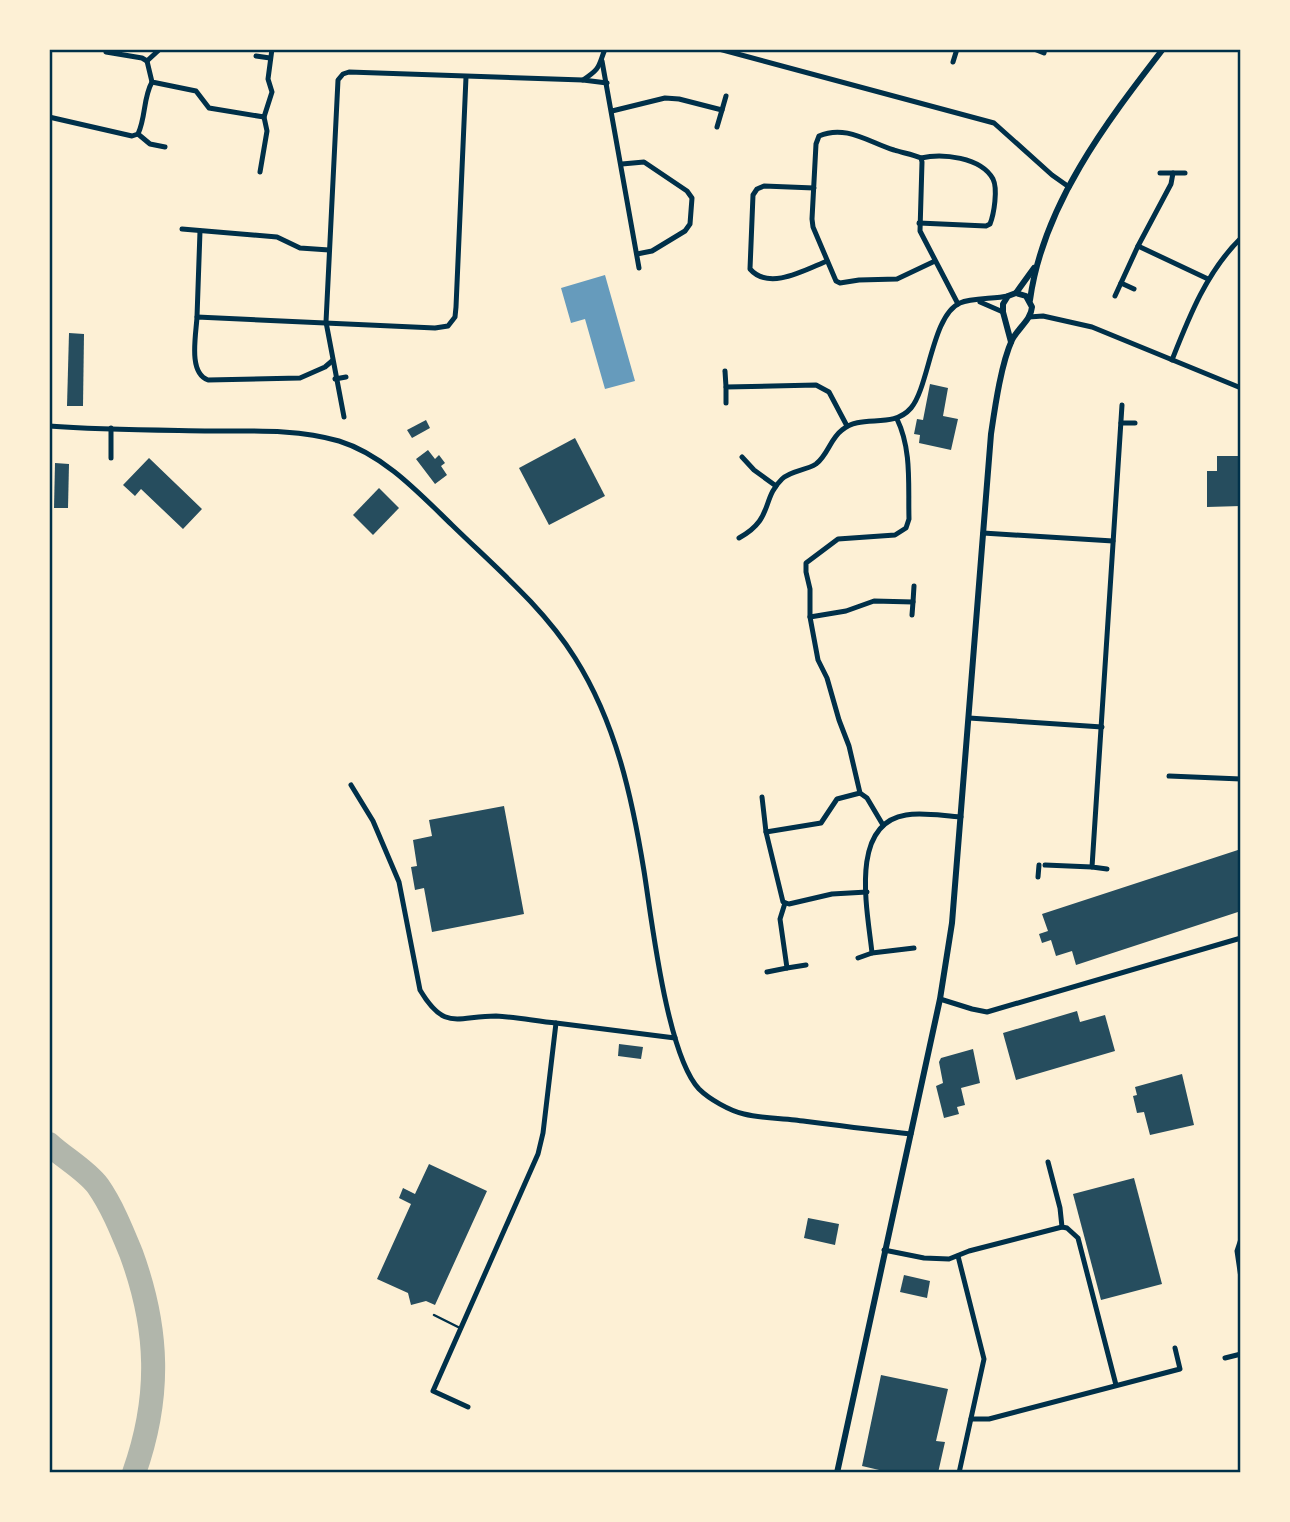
<svg xmlns="http://www.w3.org/2000/svg" width="1290" height="1522" font-family="'Varela Round',sans-serif">
<style>
.water{fill:#669bbc}
.lines{fill:none;stroke-linecap:round;stroke-linejoin:round}
.taxiway{stroke:#b1b6ab;stroke-width:24}
.building{fill:#264d5e}
.service{stroke:#003049;stroke-width:2.5}
.minor{stroke:#003049;stroke-width:5}
.tertiary{stroke:#003049;stroke-width:6}
.neatline{fill:none;stroke:#003049;stroke-width:2.5}
</style>
<rect width="100%" height="100%" fill="#fdf0d5"/>
<path class="water" d="M 605,275 L 635,381 L 605,389 L 585,319 L 571,323 L 561,288 Z"/>
<g class="lines">
<path class="taxiway" d="M 49,1144 C 64,1158 86,1170 98,1186 C 112,1206 122,1231 131,1253 C 159,1329 161,1397 134,1473"/>
</g>
<g class="building">
<path d="M 69,333 L 84,334 L 83,406 L 67,406 Z"/>
<path d="M 930,384 L 948,388 L 943,416 L 958,419 L 951,450 L 919,443 L 920,435 L 914,434 L 917,419 L 923,420 Z"/>
<path d="M 426,420 L 430,428 L 412,438 L 407,430 Z"/>
<path d="M 575,438 L 605,496 L 549,525 L 519,468 Z"/>
<path d="M 428,450 L 435,459 L 439,455 L 445,463 L 441,466 L 447,475 L 435,484 L 416,459 Z"/>
<path d="M 1217,456 L 1241,456 L 1241,506 L 1207,507 L 1207,471 L 1217,471 Z"/>
<path d="M 49,457 L 52,457 L 51,497 L 49,497 Z"/>
<path d="M 149,458 L 202,509 L 183,529 L 141,489 L 135,496 L 123,485 Z"/>
<path d="M 55,463 L 69,464 L 68,508 L 54,508 Z"/>
<path d="M 379,488 L 399,508 L 373,535 L 353,515 Z"/>
<path d="M 504,806 L 524,914 L 432,932 L 424,888 L 415,890 L 411,867 L 417,866 L 413,840 L 432,836 L 429,820 Z"/>
<path d="M 1241,849 L 1241,911 L 1076,965 L 1072,951 L 1056,956 L 1051,940 L 1042,943 L 1039,934 L 1048,931 L 1042,914 Z"/>
<path d="M 1077,1011 L 1080,1022 L 1105,1015 L 1115,1051 L 1016,1080 L 1003,1033 Z"/>
<path d="M 619,1044 L 643,1047 L 641,1059 L 618,1056 Z"/>
<path d="M 973,1049 L 980,1083 L 961,1088 L 965,1105 L 957,1107 L 959,1114 L 944,1118 L 936,1086 L 943,1083 L 939,1062 L 941,1058 Z"/>
<path d="M 1182,1074 L 1194,1125 L 1150,1135 L 1144,1112 L 1137,1113 L 1133,1096 L 1137,1095 L 1135,1087 Z"/>
<path d="M 429,1164 L 487,1191 L 435,1305 L 426,1301 L 411,1305 L 408,1293 L 377,1279 L 411,1204 L 399,1198 L 403,1188 L 415,1194 Z"/>
<path d="M 1134,1178 L 1162,1284 L 1101,1300 L 1073,1194 Z"/>
<path d="M 808,1218 L 839,1224 L 835,1245 L 804,1238 Z"/>
<path d="M 904,1275 L 930,1281 L 927,1298 L 900,1292 Z"/>
<path d="M 881,1375 L 948,1389 L 936,1441 L 945,1442 L 938,1473 L 892,1473 L 862,1466 Z"/>
</g>
<g class="lines">
<path class="service" d="M 434,1315 L 460,1328"/>
<g class="minor">
<path d="M 719,49 L 994,123 L 1052,175 L 1069,187"/>
<path d="M 1034,49 L 1044,53 L 1045,49"/>
<path d="M 106,52 L 142,58 L 147,61"/>
<path d="M 256,56 L 270,58"/>
<path d="M 147,61 L 152,82 L 196,91 L 209,108 L 264,117 L 272,92 L 268,79 L 272,49"/>
<path d="M 147,61 L 160,49"/>
<path d="M 602,61 L 639,268"/>
<path d="M 953,62 L 957,49"/>
<path d="M 583,80 L 607,83"/>
<path d="M 612,111 L 665,98 L 679,99 L 722,110 L 726,96"/>
<path d="M 49,117 L 132,136 L 138,134 C 146,117 143,98 152,82"/>
<path d="M 717,127 L 722,110"/>
<path d="M 138,134 L 150,144 L 165,147"/>
<path d="M 622,164 L 644,162 L 687,191 L 692,198 L 690,224 L 685,231 L 652,251 L 637,254"/>
<path d="M 260,172 L 267,131 L 264,117"/>
<path d="M 1173,173 L 1185,173"/>
<path d="M 814,188 L 764,186 L 757,189 L 753,195 L 750,269 C 769,291 805,270 827,261"/>
<path d="M 919,223 L 986,226 L 990,224 C 994,214 998,189 993,179 C 981,157 942,153 921,158"/>
<path d="M 182,229 L 277,237 L 300,248 L 329,250"/>
<path d="M 1138,246 L 1208,279"/>
<path d="M 935,261 L 897,279 L 859,280 L 840,283 L 836,281 L 813,227 L 812,219 L 816,144 L 819,136 C 846,124 870,143 894,150 C 903,153 912,154 921,158 L 922,162 L 920,231 L 958,304"/>
<path d="M 1121,283 L 1134,289"/>
<path d="M 1115,296 L 1138,246 L 1171,184 L 1173,173 L 1160,173"/>
<path d="M 980,302 L 1003,312"/>
<path d="M 197,317 L 200,231"/>
<path d="M 1029,317 L 1043,316 L 1092,327 L 1241,388"/>
<path d="M 1172,360 C 1189,317 1207,271 1241,238"/>
<path d="M 332,361 L 325,367 L 300,378 L 208,380 C 188,373 196,335 197,317 L 435,328 L 448,326 L 455,317 L 456,307 L 466,77"/>
<path d="M 725,371 L 726,387"/>
<path d="M 335,379 L 346,377"/>
<path d="M 726,403 L 726,387 L 816,385 L 829,392 L 847,426"/>
<path d="M 344,417 L 326,322 L 338,80 L 343,74 L 349,72 L 583,80 C 601,68 598,67 605,49"/>
<path d="M 1121,423 L 1135,423"/>
<path d="M 49,426 C 103,430 157,430 211,431 C 253,431 298,429 339,441 C 384,455 419,493 452,525 C 495,567 543,607 575,658 C 616,723 632,797 644,871 C 652,921 667,1055 699,1089 C 709,1099 730,1111 744,1114 C 760,1118 778,1118 795,1120 C 834,1125 872,1130 911,1134"/>
<path d="M 742,457 L 754,470 L 776,486"/>
<path d="M 111,458 L 111,428"/>
<path d="M 983,533 L 1113,541"/>
<path d="M 739,538 C 774,519 761,499 782,479 C 792,470 805,471 816,464 C 828,455 830,439 842,430 C 862,413 892,430 911,408 C 929,387 932,315 960,303 C 971,298 994,299 1008,296"/>
<path d="M 912,615 L 913,602"/>
<path d="M 810,617 L 846,611 L 874,601 L 913,602 L 914,586"/>
<path d="M 969,718 L 1102,727"/>
<path d="M 1169,776 L 1241,779"/>
<path d="M 351,785 L 373,821 L 399,882 L 420,990 C 445,1032 457,1016 496,1016 C 516,1017 536,1021 556,1023 L 543,1133 L 538,1154 L 433,1391 L 468,1407"/>
<path d="M 762,797 L 766,832 L 783,902 L 789,904 L 832,894 L 867,892"/>
<path d="M 883,825 L 867,798 L 860,793 L 849,746 L 839,720 L 827,678 L 818,660 L 810,617 L 810,589 L 806,572 L 806,563 L 838,539 L 895,535 L 906,528 L 909,519 C 908,485 912,450 897,419"/>
<path d="M 766,832 L 821,823 L 837,799 L 860,793"/>
<path d="M 1045,865 L 1092,867"/>
<path d="M 1107,869 L 1092,867 L 1122,405"/>
<path d="M 1038,877 L 1039,865"/>
<path d="M 872,953 L 914,948"/>
<path d="M 858,958 L 872,953 C 868,913 848,824 906,815 C 923,812 943,816 961,817"/>
<path d="M 787,968 L 806,965"/>
<path d="M 767,972 L 787,968 L 780,919 L 785,903"/>
<path d="M 940,999 L 972,1009 L 987,1012 L 1241,938"/>
<path d="M 556,1023 L 675,1038"/>
<path d="M 1048,1162 L 1060,1208 L 1062,1227 L 1067,1228 L 1078,1238 L 1116,1385"/>
<path d="M 1241,1239 L 1237,1251 L 1241,1278"/>
<path d="M 884,1250 L 924,1258 L 949,1259 L 969,1251 L 1062,1227"/>
<path d="M 958,1256 L 984,1359 L 959,1473"/>
<path d="M 1225,1358 L 1241,1354"/>
<path d="M 971,1419 L 989,1419 L 1180,1369 L 1175,1348"/>
</g>
<g class="tertiary">
<path d="M 1030,300 C 1043,205 1106,123 1163,49"/>
<path d="M 1011,342 L 1003,312 L 1003,304 L 1008,296 L 1016,293 L 1034,268"/>
<path d="M 837,1473 L 940,999 L 952,923 L 991,434 C 995,407 1001,364 1012,340 C 1018,328 1031,320 1032,307 L 1026,296 L 1016,293"/>
</g>
</g>
<rect width="1290" height="1522" fill="none" stroke="#fdf0d5" stroke-width="102"/>
<rect x="51" y="51" width="1188" height="1420" class="neatline"/>
</svg>
